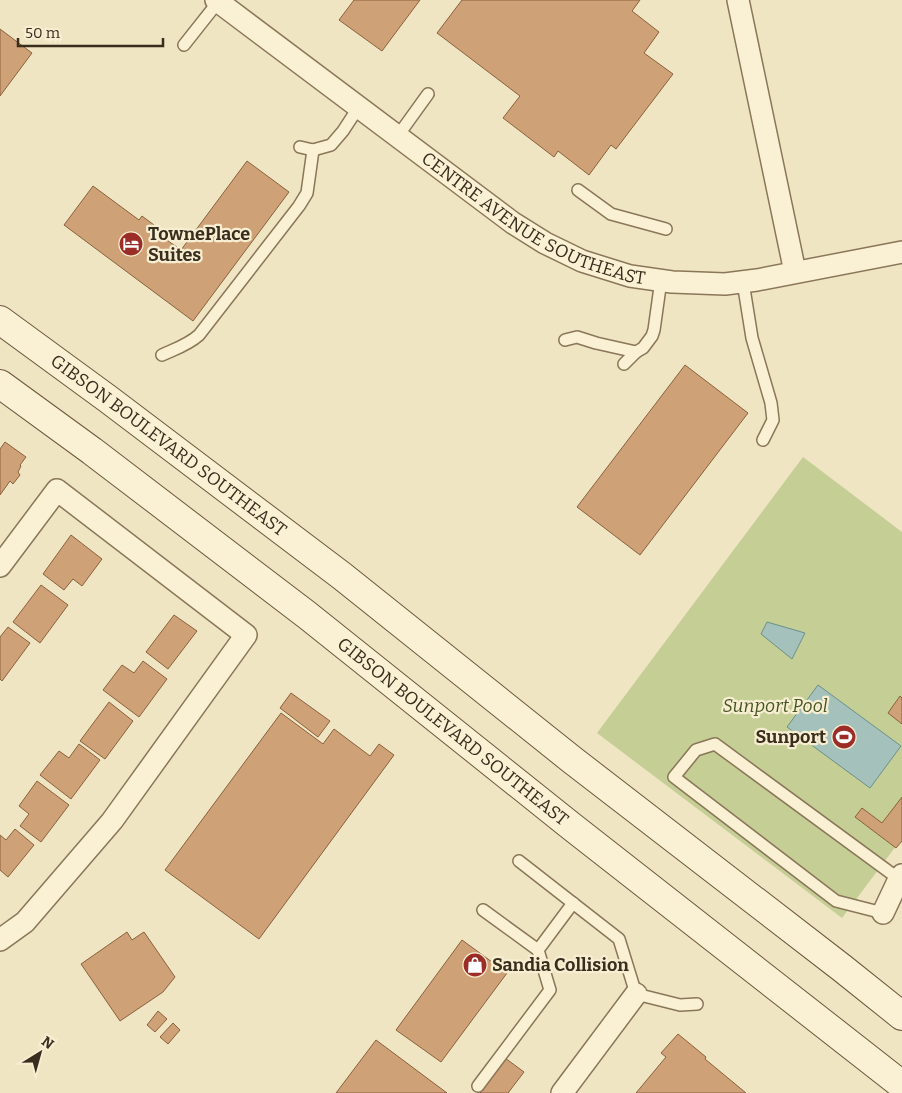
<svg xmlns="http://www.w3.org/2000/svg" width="902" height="1093" font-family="Bitter,serif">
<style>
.green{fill:#c4ce95}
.water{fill:#a4c2bb;stroke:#6b9089}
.building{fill:#cfa176;stroke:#8a613d}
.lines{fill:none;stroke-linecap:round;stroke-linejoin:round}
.service-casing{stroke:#8a7658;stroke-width:14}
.minor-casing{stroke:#8a7658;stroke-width:24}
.secondary-casing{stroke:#6c573c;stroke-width:30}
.service{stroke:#faf1d5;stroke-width:11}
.minor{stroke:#faf1d5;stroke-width:21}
.secondary{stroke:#faf1d5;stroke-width:28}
.labels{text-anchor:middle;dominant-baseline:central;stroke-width:4.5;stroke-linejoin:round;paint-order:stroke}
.street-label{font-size:18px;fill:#392d1d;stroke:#f7eed2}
.poi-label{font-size:18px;font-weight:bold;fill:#392d1d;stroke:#f7eed2;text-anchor:start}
.park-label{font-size:18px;font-style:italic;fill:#465623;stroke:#f7eed2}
</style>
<rect width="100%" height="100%" fill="#efe5c2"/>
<path class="green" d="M 803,457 L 902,532 L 902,838 L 842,918 L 597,733 Z"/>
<g class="water">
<path d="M 767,622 L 805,633 L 792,659 L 761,634 Z"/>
<path d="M 818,685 L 901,746 L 870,788 L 787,727 Z"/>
</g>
<g class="building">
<path d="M 354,0 L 420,0 L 382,51 L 339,20 Z"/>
<path d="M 462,0 L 640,0 L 632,11 L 659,32 L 644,53 L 673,74 L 616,149 L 611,145 L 589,175 L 558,151 L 554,157 L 503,118 L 520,96 L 437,33 Z"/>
<path d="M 0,29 L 32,53 L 0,96 Z"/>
<path d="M 247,161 L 289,192 L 193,321 L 64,225 L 93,186 L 139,220 L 142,216 L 166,234 L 164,238 L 181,250 Z"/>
<path d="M 685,365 L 748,413 L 640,555 L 577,507 Z"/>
<path d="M 5,442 L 26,457 L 20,465 L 21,466 L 18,472 L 20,475 L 13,484 L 10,481 L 0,495 L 0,449 Z"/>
<path d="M 71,535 L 102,559 L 82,586 L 73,579 L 64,590 L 43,574 Z"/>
<path d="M 41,585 L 68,605 L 40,643 L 13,622 Z"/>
<path d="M 174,615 L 197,631 L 168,669 L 146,652 Z"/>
<path d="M 8,627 L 30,643 L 2,681 L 0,679 L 0,637 Z"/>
<path d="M 143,661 L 167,679 L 139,717 L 103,690 L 122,665 L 134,673 Z"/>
<path d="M 291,693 L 330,721 L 318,737 L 280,708 Z"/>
<path d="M 900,696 L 902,698 L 902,724 L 888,713 Z"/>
<path d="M 109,702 L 133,721 L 105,759 L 80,741 Z"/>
<path d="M 281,713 L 323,744 L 334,729 L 370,756 L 379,744 L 394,755 L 259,939 L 165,870 Z"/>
<path d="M 79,744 L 100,760 L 71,799 L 40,775 L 59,751 L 69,758 Z"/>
<path d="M 37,781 L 69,805 L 41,842 L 20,826 L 29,814 L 19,806 Z"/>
<path d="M 902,797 L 902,841 L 896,848 L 855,817 L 862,808 L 882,823 Z"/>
<path d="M 15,829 L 34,845 L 8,877 L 0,870 L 0,835 L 6,840 Z"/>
<path d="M 127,932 L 132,940 L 144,932 L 175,977 L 163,992 L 120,1021 L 81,964 Z"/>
<path d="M 462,940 L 507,973 L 441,1062 L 396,1030 Z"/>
<path d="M 158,1011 L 167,1019 L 155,1032 L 147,1025 Z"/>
<path d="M 173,1023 L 180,1030 L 168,1044 L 160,1037 Z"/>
<path d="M 678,1034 L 706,1057 L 705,1059 L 746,1093 L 636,1093 L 666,1057 L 661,1053 Z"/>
<path d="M 376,1040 L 447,1093 L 336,1093 Z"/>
<path d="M 505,1058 L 524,1072 L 508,1093 L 480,1093 Z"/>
</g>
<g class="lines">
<defs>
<g id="service">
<path d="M 184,45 L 218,2"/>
<path d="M 397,137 L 428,94"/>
<path d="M 300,147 L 313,150 L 331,145 L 343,131 L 358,108"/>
<path d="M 578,190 L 611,214 L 666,229"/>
<path d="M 743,282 L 752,338 L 771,403 L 773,420 L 763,440"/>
<path d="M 565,340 L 577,337 L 596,343 L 636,352 L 643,348 L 652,336 L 654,330 L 661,280"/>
<path d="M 162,355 C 175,349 188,345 199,335 L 299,206 L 307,193 L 313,150"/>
<path d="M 624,364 L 636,352"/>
<path d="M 519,861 L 619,939 L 636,994 L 680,1005 L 697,1004"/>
<path d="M 483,910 L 538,950 L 573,903"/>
<path d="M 883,913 L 836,901 L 674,777 L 696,750 L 715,744 L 899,879"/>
<path d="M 478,1086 L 550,990 L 538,950"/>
</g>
<g id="minor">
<path id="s1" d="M 216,0 L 513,223 L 545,243 L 582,261 L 630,276 L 672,282 L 725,284 L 757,280 L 902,252"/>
<path d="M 738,0 L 795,272"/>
<path d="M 0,566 L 57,490 L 246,635 L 112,821 L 25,922 L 0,940"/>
<path d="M 883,913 L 899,879 L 902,875"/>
<path d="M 562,1093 L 636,994"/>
</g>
<g id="secondary">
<path id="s2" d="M 0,320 L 108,399 L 342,576 L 571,759 L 842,968 L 902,1016"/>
<path id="s3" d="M 0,384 L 92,451 L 307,615 L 571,826 L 902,1085"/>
</g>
</defs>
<use href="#service" class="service-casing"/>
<use href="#minor" class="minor-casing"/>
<use href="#secondary" class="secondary-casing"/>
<use href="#service" class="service"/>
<use href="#minor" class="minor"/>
<use href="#secondary" class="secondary"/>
</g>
<defs>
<symbol id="hotel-disc" viewBox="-11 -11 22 22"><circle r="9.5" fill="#9b2d26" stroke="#f7eed2"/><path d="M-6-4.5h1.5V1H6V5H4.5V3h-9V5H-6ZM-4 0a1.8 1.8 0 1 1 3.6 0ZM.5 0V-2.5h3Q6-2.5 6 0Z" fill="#fff"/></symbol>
<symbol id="stadium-disc" viewBox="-11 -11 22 22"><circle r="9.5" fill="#9b2d26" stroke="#f7eed2"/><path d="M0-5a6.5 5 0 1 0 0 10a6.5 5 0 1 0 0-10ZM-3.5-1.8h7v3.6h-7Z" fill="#fff"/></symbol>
<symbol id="shop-disc" viewBox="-11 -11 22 22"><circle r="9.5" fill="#9b2d26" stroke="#f7eed2"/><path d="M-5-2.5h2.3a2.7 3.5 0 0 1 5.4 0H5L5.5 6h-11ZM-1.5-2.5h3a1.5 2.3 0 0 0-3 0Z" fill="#fff"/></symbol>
</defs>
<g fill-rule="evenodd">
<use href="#hotel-disc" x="117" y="230" width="28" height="28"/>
<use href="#stadium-disc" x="830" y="723" width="28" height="28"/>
<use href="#shop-disc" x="461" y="951" width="28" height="28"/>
</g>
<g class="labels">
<g class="street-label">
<text stroke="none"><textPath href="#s1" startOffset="388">CENTRE AVENUE SOUTHEAST</textPath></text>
<text stroke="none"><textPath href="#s2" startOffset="210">GIBSON BOULEVARD SOUTHEAST</textPath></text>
<text stroke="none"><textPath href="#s3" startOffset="571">GIBSON BOULEVARD SOUTHEAST</textPath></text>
</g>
<g class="poi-label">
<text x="148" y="234">TownePlace<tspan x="148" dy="21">Suites</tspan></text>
<text x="826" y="737" text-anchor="end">Sunport</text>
<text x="492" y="965">Sandia Collision</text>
</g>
<g class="park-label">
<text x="775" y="706">Sunport Pool</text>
</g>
</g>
<g transform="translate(40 1053) rotate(37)" stroke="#f7eed2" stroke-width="4" paint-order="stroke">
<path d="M0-4L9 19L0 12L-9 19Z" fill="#392d1d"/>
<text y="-8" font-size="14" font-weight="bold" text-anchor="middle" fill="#392d1d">N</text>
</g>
<path d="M18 38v8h145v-8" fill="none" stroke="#392d1d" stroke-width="2.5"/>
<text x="25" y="38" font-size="15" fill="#392d1d" stroke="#f7eed2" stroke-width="4" paint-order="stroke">50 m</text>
</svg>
